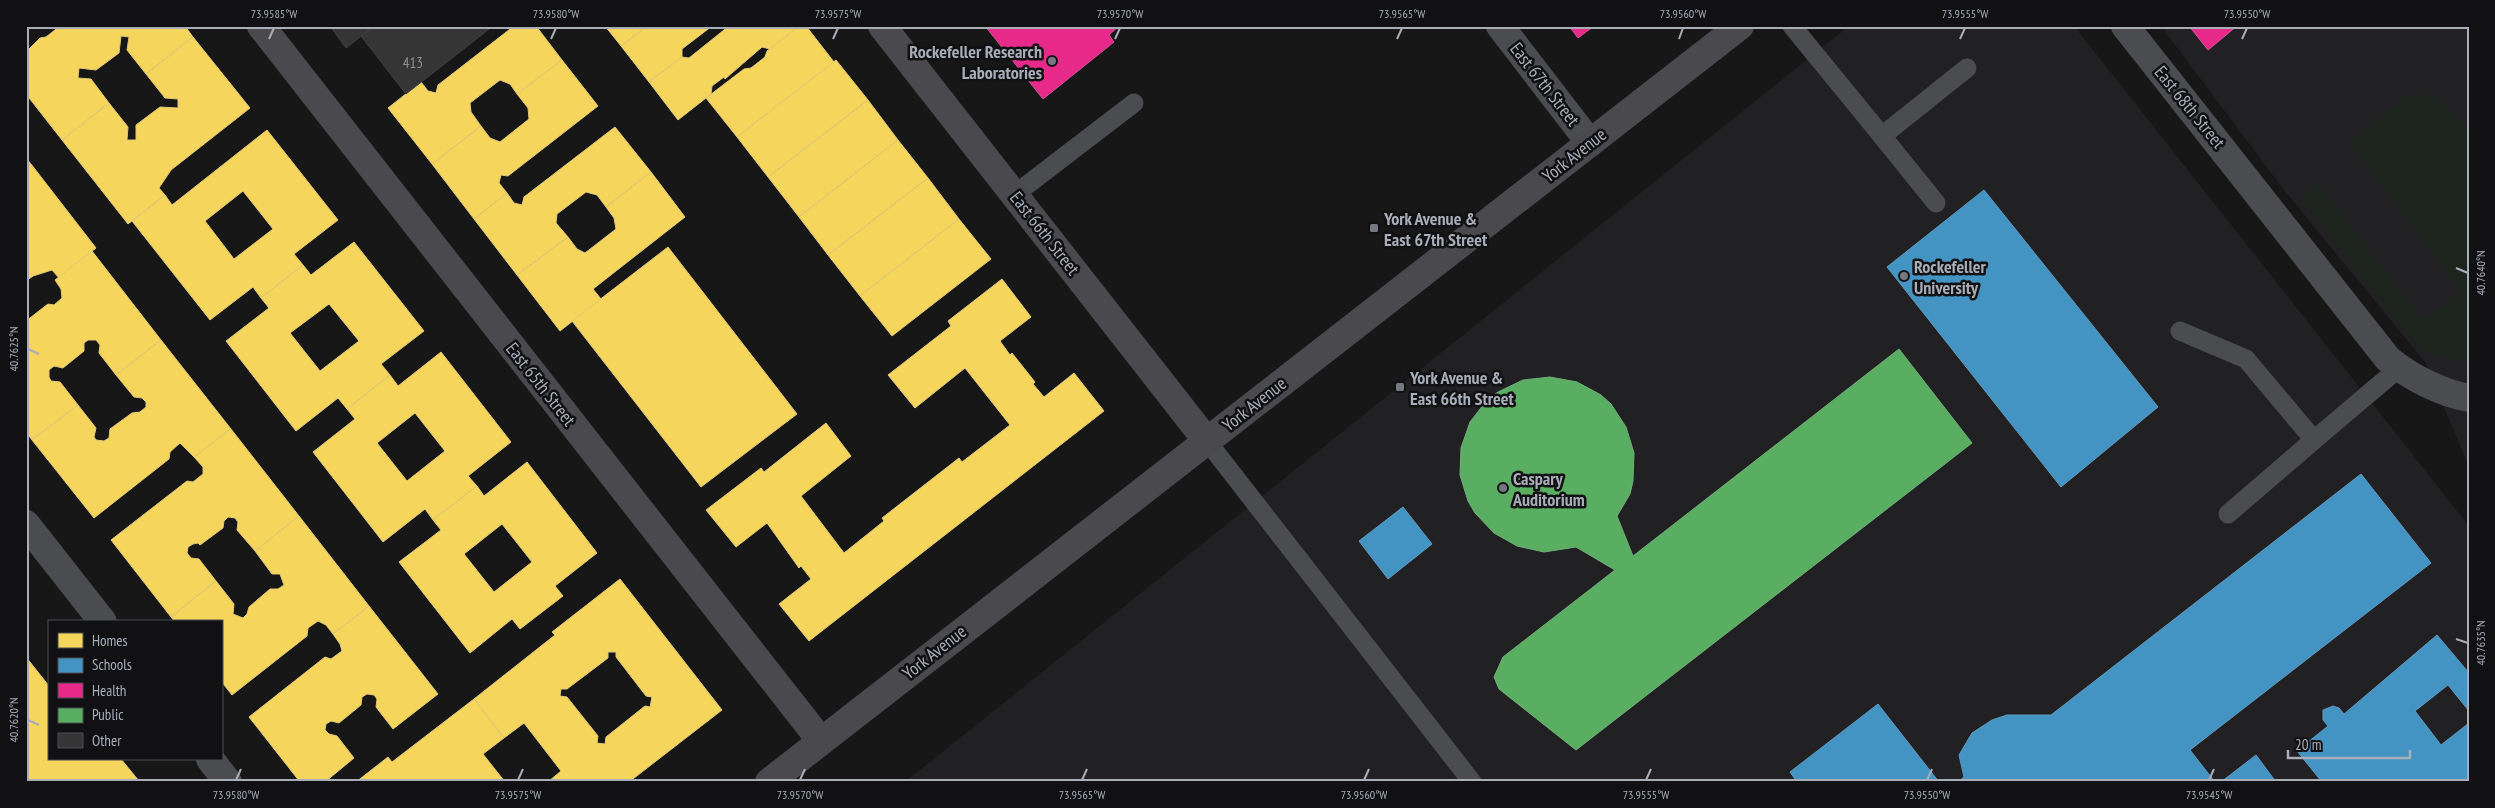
<svg xmlns="http://www.w3.org/2000/svg" width="2495" height="808" font-family="'PT Sans Narrow',sans-serif">
<style>
.built{fill:#212123}
.green{fill:#1d241e}
.homes{fill:#f6d55c;stroke:#dfc978;fill-rule:evenodd}
.schools{fill:#4393c3;stroke:#619bc0}
.health{fill:#e7298a;stroke:#d45198}
.public{fill:#5aae61;stroke:#71ae7b}
.building{fill:#353536;stroke:#3f4043}
.lines{fill:none;stroke-linecap:round;stroke-linejoin:round}
.lane{stroke:#4b4c50;stroke-width:19}
.street{stroke:#4b4c50;stroke-width:28}
.secondary{stroke:#4a4a4e;stroke-width:28}
.ticks{fill:none;stroke:#a8adb8;stroke-width:2}
.poi-dot{fill:#757880;stroke:#111113;stroke-width:2}
.labels{text-anchor:middle;dominant-baseline:central;stroke-width:5;stroke-linejoin:round;paint-order:stroke}
.number-label{font-size:15px;fill:#8b8f98}
.poi-label{font-size:18px;font-weight:bold;fill:#a8adb8;stroke:#111113;text-anchor:start}
.street-label{font-size:18px;fill:#a8adb8;stroke:#111113}
.neatline{fill:none;stroke:#a8adb8;stroke-width:2}
.ticks-label{font-size:12px;text-anchor:middle;fill:#a8adb8}
</style>
<rect width="100%" height="100%" fill="#171717"/>
<g class="built">
<path d="M 1849,26 L 2074,26 L 2469,526 L 2469,782 L 905,782 Z"/>
<path d="M 2161,26 L 2469,26 L 2469,467 L 2425,362 L 2284,190 Z"/>
</g>
<path class="green" d="M 2422,94 C 2444,101 2455,114 2469,133 L 2469,363 L 2425,352 L 2409,337 L 2301,197 L 2318,184 L 2423,320 L 2462,292 L 2350,142 L 2408,95 Z"/>
<g class="homes">
<path d="M 60,26 L 185,26 L 193,37 L 146,74 L 127,50 L 129,37 L 121,36 L 119,53 L 96,70 L 79,68 L 78,78 L 91,79 L 109,103 L 62,140 L 26,94 L 26,52 L 40,38 L 46,37 Z"/>
<path d="M 514,26 L 536,26 L 562,60 L 517,94 L 510,84 L 500,80 L 470,103 L 471,112 L 481,126 L 432,164 L 388,108 L 421,82 L 428,91 L 436,93 L 438,85 Z"/>
<path d="M 605,26 L 647,26 L 621,46 Z"/>
<path d="M 647,26 L 712,26 L 682,49 L 682,57 L 649,82 L 621,46 Z"/>
<path d="M 729,26 L 799,26 L 770,49 L 762,47 L 725,79 L 724,77 L 712,86 L 711,94 L 678,120 L 649,82 L 682,57 L 689,58 Z"/>
<path d="M 799,26 L 806,26 L 834,62 L 737,137 L 706,98 L 744,69 L 751,68 L 765,57 L 767,51 Z"/>
<path d="M 193,37 L 250,108 L 171,170 L 159,188 L 165,195 L 128,224 L 62,140 L 109,103 L 128,127 L 127,140 L 136,140 L 136,125 L 160,107 L 178,108 L 178,99 L 165,98 L 146,74 Z"/>
<path d="M 562,60 L 598,106 L 508,176 L 501,175 L 499,183 L 507,193 L 474,219 L 432,164 L 481,126 L 490,138 L 500,142 L 529,119 L 528,108 L 517,94 Z"/>
<path d="M 836,60 L 868,100 L 768,177 L 737,137 Z"/>
<path d="M 868,100 L 898,140 L 799,217 L 768,177 Z"/>
<path d="M 615,127 L 651,172 L 606,207 L 597,195 L 586,192 L 557,214 L 556,223 L 568,237 L 517,275 L 474,219 L 507,193 L 514,203 L 522,205 L 524,197 Z"/>
<path d="M 267,130 L 338,220 L 294,254 L 303,265 L 261,298 L 253,287 L 210,320 L 132,221 L 165,195 L 172,205 ZM 243,191 L 273,229 L 234,259 L 205,221 Z"/>
<path d="M 898,140 L 928,178 L 828,255 L 799,217 Z"/>
<path d="M 26,158 L 31,164 L 26,168 Z"/>
<path d="M 31,164 L 96,248 L 59,278 L 52,270 L 33,276 L 26,281 L 26,168 Z"/>
<path d="M 651,172 L 685,217 L 593,289 L 601,299 L 560,331 L 517,275 L 568,237 L 577,249 L 585,253 L 616,229 L 614,218 L 606,207 Z"/>
<path d="M 928,178 L 959,219 L 860,296 L 828,255 Z"/>
<path d="M 959,219 L 991,259 L 892,336 L 860,296 Z"/>
<path d="M 354,242 L 424,331 L 381,364 L 390,375 L 347,409 L 338,398 L 296,431 L 226,341 L 269,308 L 261,298 L 303,265 L 311,275 ZM 329,304 L 359,341 L 320,371 L 290,333 Z"/>
<path d="M 668,247 L 797,414 L 701,487 L 572,321 Z"/>
<path d="M 92,251 L 161,340 L 116,375 L 99,353 L 100,345 L 96,340 L 88,340 L 84,343 L 84,351 L 63,368 L 54,366 L 49,370 L 49,377 L 51,381 L 60,382 L 78,405 L 32,440 L 26,432 L 26,321 L 48,304 L 54,305 L 62,298 L 61,289 L 55,280 Z"/>
<path d="M 1002,279 L 1031,317 L 1000,341 L 1010,355 L 1012,353 L 1035,382 L 1033,384 L 1044,397 L 1074,373 L 1104,411 L 809,641 L 779,604 L 811,579 L 801,566 L 799,568 L 767,523 L 736,547 L 706,510 L 761,468 L 764,472 L 826,423 L 851,456 L 801,496 L 844,553 L 884,521 L 882,518 L 959,458 L 962,462 L 1010,425 L 965,368 L 915,408 L 888,375 L 951,326 L 948,321 Z"/>
<path d="M 161,340 L 231,429 L 194,457 L 180,443 L 170,452 L 169,459 L 94,518 L 32,440 L 78,405 L 96,428 L 94,437 L 96,440 L 104,441 L 109,438 L 110,429 L 132,413 L 140,412 L 146,407 L 146,402 L 142,398 L 134,397 L 116,375 Z"/>
<path d="M 441,352 L 511,442 L 468,476 L 477,486 L 433,520 L 425,509 L 383,542 L 313,452 L 355,419 L 347,409 L 390,375 L 398,386 ZM 415,413 L 445,451 L 407,481 L 377,443 Z"/>
<path d="M 231,429 L 299,516 L 255,551 L 237,530 L 238,522 L 235,518 L 228,517 L 224,521 L 223,528 L 200,545 L 198,543 L 193,544 L 188,547 L 187,553 L 191,558 L 199,559 L 216,581 L 171,617 L 111,540 L 187,481 L 193,482 L 203,474 L 203,467 L 194,457 Z"/>
<path d="M 527,462 L 597,553 L 555,586 L 563,596 L 520,629 L 512,619 L 470,653 L 399,562 L 441,530 L 433,520 L 477,486 L 484,496 ZM 502,524 L 532,562 L 494,592 L 464,554 Z"/>
<path d="M 299,516 L 369,606 L 333,634 L 326,625 L 318,621 L 308,628 L 307,636 L 232,695 L 221,681 L 221,622 L 175,622 L 171,617 L 216,581 L 234,604 L 233,614 L 243,618 L 247,614 L 249,607 L 270,589 L 278,589 L 284,585 L 280,574 L 272,574 L 255,551 Z"/>
<path d="M 620,579 L 722,710 L 629,782 L 548,782 L 561,771 L 524,723 L 504,738 L 474,699 L 555,635 L 552,632 ZM 608,652 L 616,652 L 616,657 L 646,696 L 652,697 L 650,707 L 645,706 L 606,737 L 605,744 L 597,743 L 598,736 L 567,697 L 560,696 L 561,689 L 567,689 L 608,658 Z"/>
<path d="M 369,606 L 438,694 L 393,729 L 376,707 L 377,699 L 374,695 L 367,694 L 362,697 L 361,705 L 339,723 L 331,721 L 326,724 L 325,730 L 329,734 L 337,736 L 354,758 L 325,782 L 300,782 L 249,717 L 325,657 L 331,659 L 342,651 L 340,644 L 333,634 Z"/>
<path d="M 26,657 L 49,686 L 49,759 L 121,759 L 139,781 L 26,782 Z"/>
<path d="M 474,699 L 504,738 L 483,754 L 505,782 L 356,782 L 388,757 L 392,762 Z"/>
</g>
<g class="schools">
<path d="M 1984,190 L 2158,407 L 2061,487 L 1887,267 Z"/>
<path d="M 2361,474 L 2431,563 L 2190,750 L 2215,782 L 1958,782 L 1964,777 L 1959,755 L 1972,733 L 1992,720 L 2007,715 L 2051,715 Z"/>
<path d="M 1403,507 L 1432,544 L 1388,579 L 1359,541 Z"/>
<path d="M 2437,635 L 2469,673 L 2469,711 L 2448,685 L 2415,711 L 2441,745 L 2469,723 L 2469,782 L 2322,782 L 2297,751 L 2328,726 L 2323,720 L 2323,710 L 2333,706 L 2339,708 L 2344,714 Z"/>
<path d="M 1878,704 L 1939,782 L 1797,782 L 1790,772 Z"/>
<path d="M 2256,755 L 2276,782 L 2221,782 Z"/>
</g>
<g class="health">
<path d="M 985,26 L 1119,26 L 1109,35 L 1114,42 L 1043,99 Z"/>
<path d="M 1569,26 L 1594,26 L 1578,38 Z"/>
<path d="M 2189,26 L 2237,26 L 2208,50 Z"/>
</g>
<path class="public" d="M 1899,349 L 1972,443 L 1576,750 L 1499,689 L 1494,677 L 1503,657 L 1615,570 L 1576,547 L 1544,552 L 1517,546 L 1494,533 L 1475,513 L 1468,501 L 1460,475 L 1461,448 L 1470,422 L 1487,400 L 1498,392 L 1523,380 L 1550,377 L 1577,382 L 1601,395 L 1611,404 L 1626,427 L 1634,453 L 1633,481 L 1630,494 L 1617,516 L 1633,556 Z"/>
<g class="building">
<path d="M 330,26 L 374,26 L 346,48 Z"/>
<path d="M 374,26 L 493,26 L 406,94 L 361,36 Z"/>
</g>
<g class="lines">
<g class="lane">
<path d="M 1792,26 L 1882,136 L 1967,68"/>
<path d="M 1882,136 L 1936,203"/>
<path d="M 1014,195 L 1134,103"/>
<path d="M 2180,331 L 2246,359 L 2314,440 L 2399,368"/>
<path d="M 1207,441 L 1472,782"/>
<path d="M 2228,514 L 2314,440"/>
</g>
<g class="street">
<path d="M 1500,26 L 1590,143"/>
<path d="M 2125,26 L 2388,359 C 2410,377 2441,393 2469,398"/>
<path d="M 26,524 L 103,622"/>
<path d="M 210,759 L 228,782"/>
</g>
<g class="secondary">
<path d="M 261,26 L 821,741"/>
<path d="M 882,26 L 1207,441"/>
<path d="M 769,782 L 1740,26"/>
</g>
</g>
<path class="ticks" d="M 269,39 L 274,28M 551,39 L 556,28M 833,39 L 838,28M 1115,39 L 1120,28M 1397,39 L 1402,28M 1679,39 L 1683,28M 1960,39 L 1965,28M 2242,39 L 2247,28M 2456,268 L 2468,273M 28,349 L 39,354M 2456,639 L 2468,643M 28,720 L 39,725M 236,780 L 241,769M 518,780 L 523,769M 800,780 L 805,769M 1082,780 L 1087,769M 1364,780 L 1369,769M 1646,780 L 1651,769M 1927,780 L 1932,769M 2209,780 L 2214,769"/>
<g class="poi-dot">
<circle cx="1052" cy="61" r="5"/>
<rect x="1369" y="223" width="10" height="10" rx="2.5"/>
<circle cx="1904" cy="276" r="5"/>
<rect x="1395" y="382" width="10" height="10" rx="2.5"/>
<circle cx="1503" cy="488" r="5"/>
</g>
<g class="labels">
<g class="number-label">
<text x="413" y="62">413</text>
</g>
<g class="poi-label">
<text x="1042" y="51" text-anchor="end">Rockefeller Research<tspan x="1042" dy="21">Laboratories</tspan></text>
<text x="1384" y="218">York Avenue &amp;<tspan x="1384" dy="21">East 67th Street</tspan></text>
<text x="1914" y="266">Rockefeller<tspan x="1914" dy="21">University</tspan></text>
<text x="1410" y="377">York Avenue &amp;<tspan x="1410" dy="21">East 66th Street</tspan></text>
<text x="1513" y="478">Caspary<tspan x="1513" dy="21">Auditorium</tspan></text>
</g>
<g class="street-label">
<text transform="translate(1545 84) rotate(52)">East 67th Street</text>
<text transform="translate(2190 107) rotate(51)">East 68th Street</text>
<text transform="translate(1574 155) rotate(-38)">York Avenue</text>
<text transform="translate(1045 233) rotate(52)">East 66th Street</text>
<text transform="translate(541 384) rotate(52)">East 65th Street</text>
<text transform="translate(1254 404) rotate(-38)">York Avenue</text>
<text transform="translate(934 652) rotate(-38)">York Avenue</text>
</g>
</g>
<rect width="2495" height="808" fill="none" stroke="#111113" stroke-width="55"/>
<rect x="48" y="620" width="175" height="140" fill="#111113" stroke="#4d4f55"/>
<rect x="58" y="633" width="25" height="15" fill="#f6d55c" stroke="#4d4f55"/>
<text x="92" y="646" font-size="15" fill="#a8adb8">Homes</text>
<rect x="58" y="658" width="25" height="15" fill="#4393c3" stroke="#4d4f55"/>
<text x="92" y="670" font-size="15" fill="#a8adb8">Schools</text>
<rect x="58" y="683" width="25" height="15" fill="#e7298a" stroke="#4d4f55"/>
<text x="92" y="696" font-size="15" fill="#a8adb8">Health</text>
<rect x="58" y="708" width="25" height="15" fill="#5aae61" stroke="#4d4f55"/>
<text x="92" y="720" font-size="15" fill="#a8adb8">Public</text>
<rect x="58" y="733" width="25" height="15" fill="#353536" stroke="#4d4f55"/>
<text x="92" y="746" font-size="15" fill="#a8adb8">Other</text>
<path d="M2288 750v8h122v-8" fill="none" stroke="#a8adb8" stroke-width="2.5"/>
<text x="2295" y="750" font-size="15" fill="#a8adb8" stroke="#111113" stroke-width="4" paint-order="stroke">20 m</text>
<rect x="28" y="28" width="2440" height="752" class="neatline"/>
<g class="ticks-label">
<text x="274" y="18">73.9585°W</text>
<text x="556" y="18">73.9580°W</text>
<text x="838" y="18">73.9575°W</text>
<text x="1120" y="18">73.9570°W</text>
<text x="1402" y="18">73.9565°W</text>
<text x="1683" y="18">73.9560°W</text>
<text x="1965" y="18">73.9555°W</text>
<text x="2247" y="18">73.9550°W</text>
<text transform="translate(2481 273) rotate(-90)" y="4">40.7640°N</text>
<text transform="translate(14 349) rotate(-90)" y="4">40.7625°N</text>
<text transform="translate(2481 643) rotate(-90)" y="4">40.7635°N</text>
<text transform="translate(14 720) rotate(-90)" y="4">40.7620°N</text>
<text x="236" y="799">73.9580°W</text>
<text x="518" y="799">73.9575°W</text>
<text x="800" y="799">73.9570°W</text>
<text x="1082" y="799">73.9565°W</text>
<text x="1364" y="799">73.9560°W</text>
<text x="1646" y="799">73.9555°W</text>
<text x="1927" y="799">73.9550°W</text>
<text x="2209" y="799">73.9545°W</text>
</g>
</svg>
